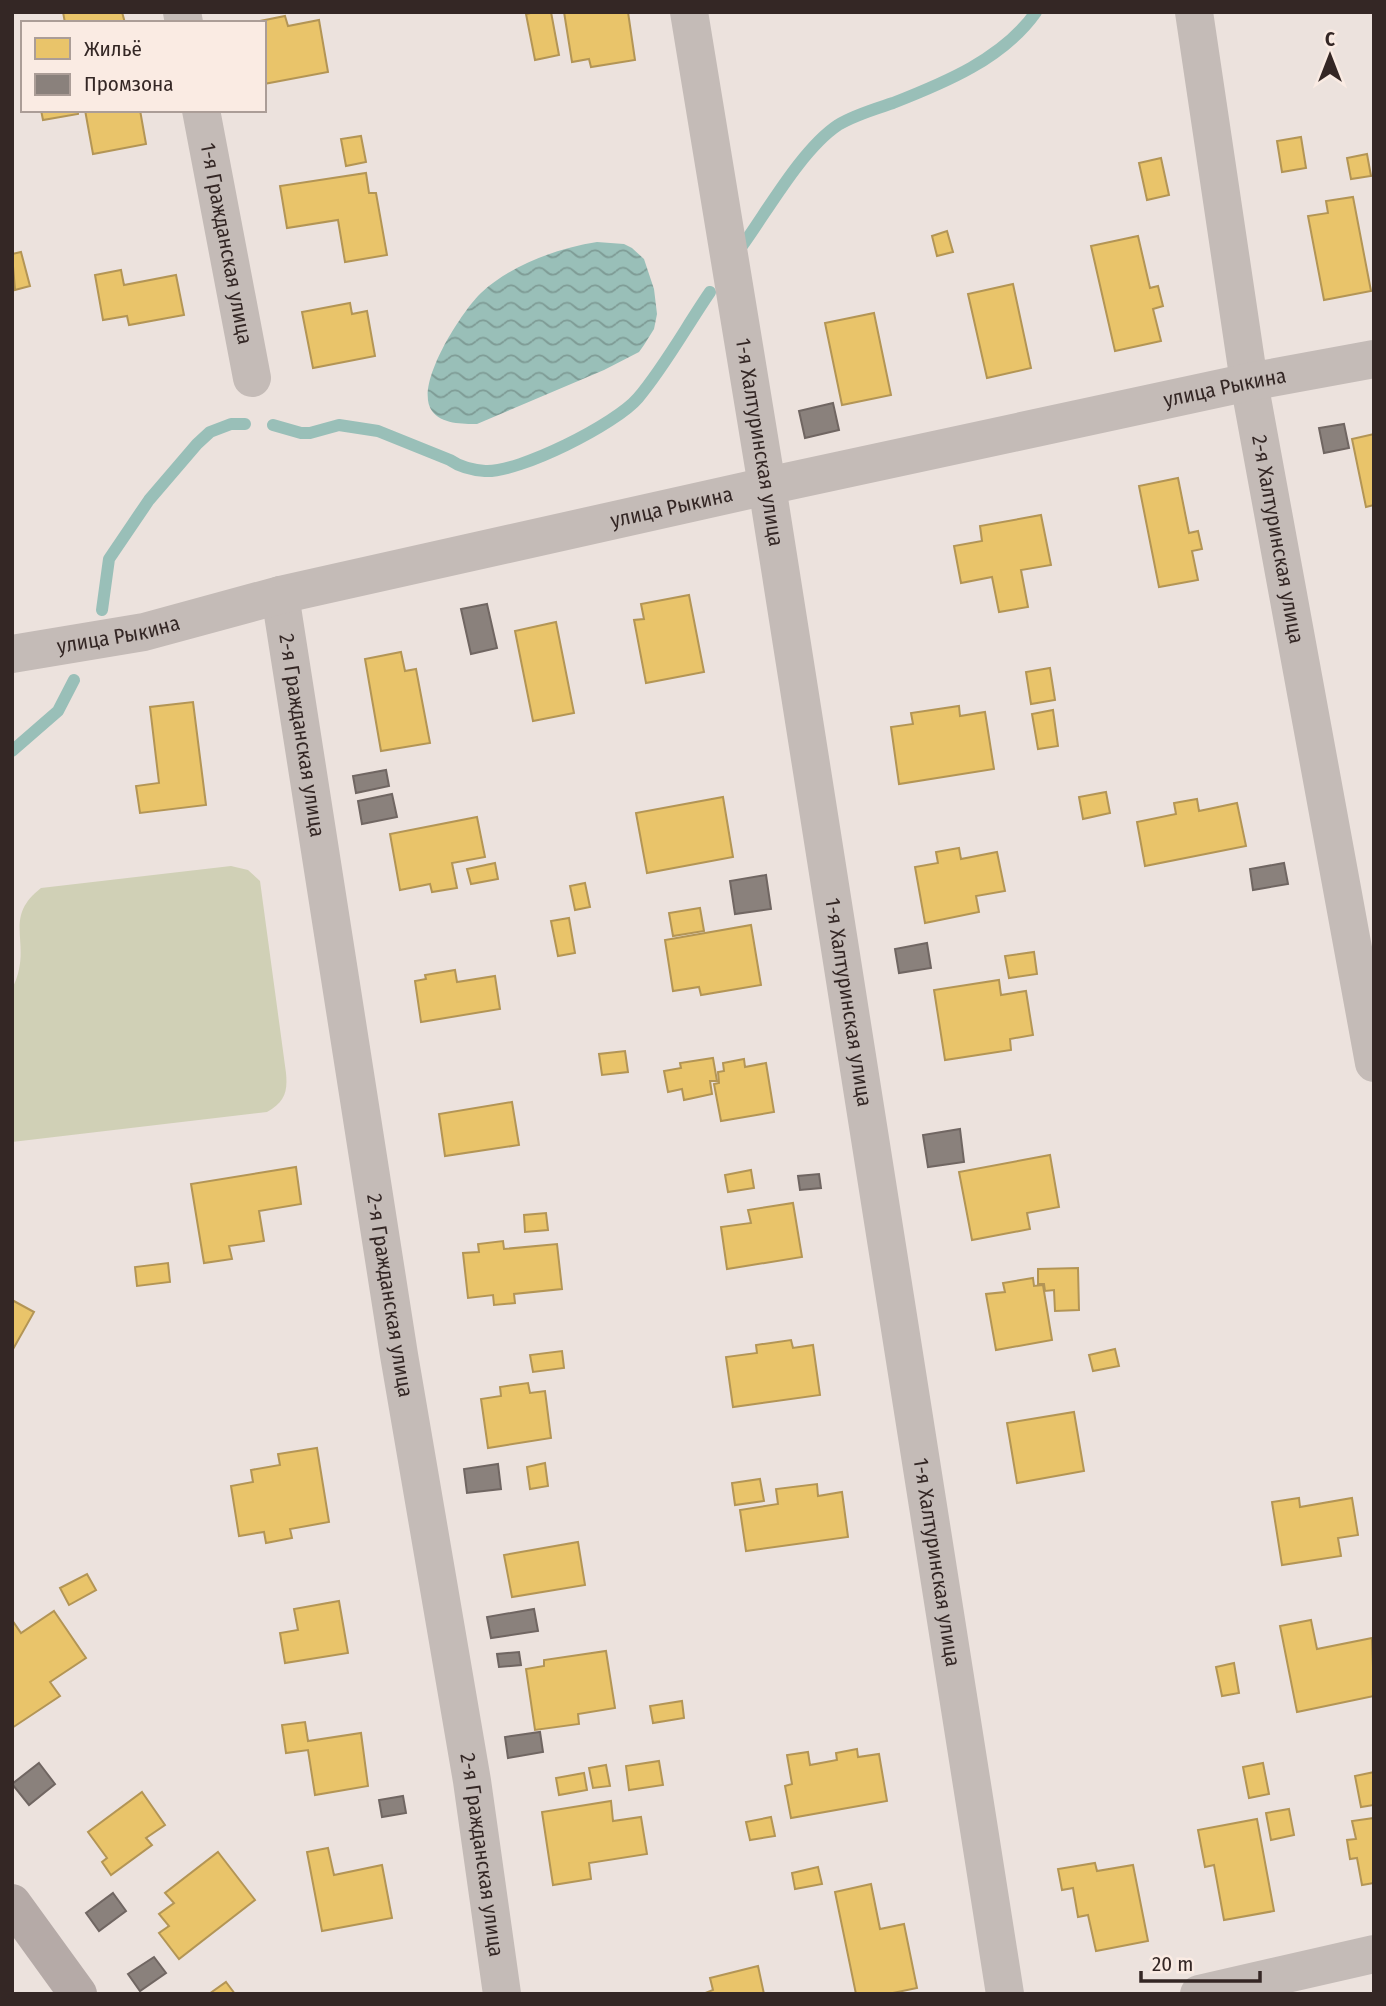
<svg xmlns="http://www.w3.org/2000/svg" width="1386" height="2006" font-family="'Fira Sans Condensed',sans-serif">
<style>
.green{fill:#d0d0b6}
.water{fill:url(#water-waves)}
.homes{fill:#e9c46a;stroke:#b39555;stroke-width:2}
.industry{fill:#8a817c;stroke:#706662;stroke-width:2}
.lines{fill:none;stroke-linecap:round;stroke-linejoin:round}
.stream{stroke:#99bfb8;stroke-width:12}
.street{stroke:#c4bbb7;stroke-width:38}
.secondary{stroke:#b5aaa7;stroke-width:38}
.labels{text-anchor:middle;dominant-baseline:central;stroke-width:7;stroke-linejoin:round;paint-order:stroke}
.street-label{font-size:21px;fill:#342725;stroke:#faebe3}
</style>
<defs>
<pattern id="water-waves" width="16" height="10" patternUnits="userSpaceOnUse" patternTransform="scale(1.75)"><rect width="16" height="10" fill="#99bfb8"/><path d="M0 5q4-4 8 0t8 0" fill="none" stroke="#7e9b95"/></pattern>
</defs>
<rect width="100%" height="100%" fill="#ece2dd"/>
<path class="green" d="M 231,866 L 248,870 L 260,881 L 286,1073 C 288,1093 284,1102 267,1112 L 12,1142 L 12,989 C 35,944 0,920 41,888 Z"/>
<path class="water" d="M 597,242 L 624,244 L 632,248 L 644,259 L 654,289 L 657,314 L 654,329 L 644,345 L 639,352 L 604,370 L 477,424 C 463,424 441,424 432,411 C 413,386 462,311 481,293 C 511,265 558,248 597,242 Z"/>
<g class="homes">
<path d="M 63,12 L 122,12 L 125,23 L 65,23 Z"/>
<path d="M 535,12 L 551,12 L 559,55 L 535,60 L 526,14 Z"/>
<path d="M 564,12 L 628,12 L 635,60 L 591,67 L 589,59 L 572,62 Z"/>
<path d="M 285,16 L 288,26 L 319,20 L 328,72 L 264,84 L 264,23 L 255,22 Z"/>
<path d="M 41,110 L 78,110 L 78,114 L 43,120 Z"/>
<path d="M 85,110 L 140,110 L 146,144 L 93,154 Z"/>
<path d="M 361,136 L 366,162 L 346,166 L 341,139 Z"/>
<path d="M 1301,137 L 1306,168 L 1282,172 L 1277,141 Z"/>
<path d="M 1367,154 L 1371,176 L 1351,179 L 1347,158 Z"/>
<path d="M 1161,158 L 1169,195 L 1147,200 L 1139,163 Z"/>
<path d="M 366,173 L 369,193 L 376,193 L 387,255 L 345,262 L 338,220 L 287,228 L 280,186 Z"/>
<path d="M 1353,197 L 1371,291 L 1324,300 L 1308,216 L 1328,213 L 1326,201 Z"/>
<path d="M 947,231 L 953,252 L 937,256 L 932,236 Z"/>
<path d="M 1138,236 L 1150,288 L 1158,286 L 1163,306 L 1153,309 L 1161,341 L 1115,351 L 1091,246 Z"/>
<path d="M 21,252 L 30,286 L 15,290 L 12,254 Z"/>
<path d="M 121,270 L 124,285 L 176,275 L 184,315 L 129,325 L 127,316 L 103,320 L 95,275 Z"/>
<path d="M 1013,284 L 1031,368 L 987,378 L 968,294 Z"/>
<path d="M 350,303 L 352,314 L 367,311 L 375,356 L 313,368 L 302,312 Z"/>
<path d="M 874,313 L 891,395 L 842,405 L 825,323 Z"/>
<path d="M 1374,434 L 1374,505 L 1366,507 L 1352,439 Z"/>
<path d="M 1178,478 L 1189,533 L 1198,531 L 1202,549 L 1192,551 L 1198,580 L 1159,587 L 1139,486 Z"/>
<path d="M 1041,515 L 1051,565 L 1021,570 L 1028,607 L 999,612 L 992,577 L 961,583 L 954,546 L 982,541 L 980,526 Z"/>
<path d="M 689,595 L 704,672 L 646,683 L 634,620 L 644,619 L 641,604 Z"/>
<path d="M 556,622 L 574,713 L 533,721 L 515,631 Z"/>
<path d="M 401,652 L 405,671 L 416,669 L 430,743 L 381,751 L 365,659 Z"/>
<path d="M 1050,668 L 1055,700 L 1031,704 L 1026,672 Z"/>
<path d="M 193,702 L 206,805 L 140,813 L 136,786 L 159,783 L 150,707 Z"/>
<path d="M 959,706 L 960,716 L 985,712 L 994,769 L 899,784 L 891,727 L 913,724 L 911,713 Z"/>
<path d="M 1053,710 L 1058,746 L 1038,749 L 1032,714 Z"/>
<path d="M 1106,792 L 1110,813 L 1083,819 L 1079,797 Z"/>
<path d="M 723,797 L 733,857 L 647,873 L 636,813 Z"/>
<path d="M 1197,799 L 1199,811 L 1237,803 L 1246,846 L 1145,866 L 1137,822 L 1176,814 L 1174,803 Z"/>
<path d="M 477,817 L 485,857 L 452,863 L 457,888 L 432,892 L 430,884 L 400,890 L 390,834 Z"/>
<path d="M 959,848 L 961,859 L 997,852 L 1005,891 L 976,896 L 979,912 L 925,923 L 915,867 L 938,863 L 936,852 Z"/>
<path d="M 495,863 L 498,879 L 471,884 L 467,869 Z"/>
<path d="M 585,883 L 590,907 L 575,910 L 570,886 Z"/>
<path d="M 700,908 L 704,931 L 673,936 L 669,913 Z"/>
<path d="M 569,918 L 575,953 L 558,956 L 551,921 Z"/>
<path d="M 751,925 L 761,985 L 701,995 L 699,987 L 673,991 L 665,940 Z"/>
<path d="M 1034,952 L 1037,974 L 1009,978 L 1005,956 Z"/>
<path d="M 455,970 L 457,982 L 495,976 L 500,1009 L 421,1022 L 415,981 L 426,979 L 425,975 Z"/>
<path d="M 999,980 L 1001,995 L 1026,991 L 1033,1035 L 1010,1039 L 1011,1050 L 945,1060 L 934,990 Z"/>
<path d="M 625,1051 L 628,1072 L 602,1075 L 599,1054 Z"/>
<path d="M 713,1058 L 717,1081 L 710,1081 L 712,1094 L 684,1100 L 682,1089 L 668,1092 L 664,1071 L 681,1068 L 680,1063 Z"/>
<path d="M 744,1059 L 745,1067 L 766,1063 L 774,1112 L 721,1121 L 714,1084 L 719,1083 L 718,1072 L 724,1071 L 723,1063 Z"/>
<path d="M 512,1102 L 519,1145 L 445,1156 L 439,1114 Z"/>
<path d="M 1050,1155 L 1059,1207 L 1027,1213 L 1030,1229 L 972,1240 L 959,1172 Z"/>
<path d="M 296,1167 L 301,1204 L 259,1211 L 264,1241 L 229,1246 L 232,1259 L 204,1263 L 191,1184 Z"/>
<path d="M 751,1170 L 754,1188 L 728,1192 L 725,1175 Z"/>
<path d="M 793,1203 L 802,1257 L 727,1269 L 721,1227 L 751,1223 L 748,1210 Z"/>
<path d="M 546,1213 L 548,1230 L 525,1232 L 524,1215 Z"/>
<path d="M 503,1241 L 504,1249 L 557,1244 L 562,1289 L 514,1294 L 515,1303 L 494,1305 L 493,1295 L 468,1298 L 463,1253 L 479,1252 L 478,1244 Z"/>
<path d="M 168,1263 L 170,1282 L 137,1286 L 135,1267 Z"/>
<path d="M 1078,1268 L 1079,1310 L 1055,1311 L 1054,1290 L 1045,1291 L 1044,1284 L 1038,1284 L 1038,1269 Z"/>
<path d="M 1033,1278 L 1034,1286 L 1043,1285 L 1052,1340 L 996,1350 L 986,1294 L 1005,1292 L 1003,1283 Z"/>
<path d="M 12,1300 L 34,1312 L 12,1351 Z"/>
<path d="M 791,1340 L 793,1348 L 813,1345 L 820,1395 L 733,1407 L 726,1357 L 757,1353 L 756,1345 Z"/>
<path d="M 1115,1349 L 1119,1366 L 1093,1371 L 1089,1355 Z"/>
<path d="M 562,1351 L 564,1368 L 533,1372 L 530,1355 Z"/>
<path d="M 528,1383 L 530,1393 L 545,1391 L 551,1438 L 488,1448 L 481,1399 L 501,1396 L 500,1387 Z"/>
<path d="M 1074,1412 L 1084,1471 L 1017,1483 L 1007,1423 Z"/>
<path d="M 317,1448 L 329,1522 L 290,1529 L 292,1538 L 266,1543 L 264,1532 L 239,1536 L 231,1486 L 253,1482 L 251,1470 L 280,1465 L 278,1454 Z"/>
<path d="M 545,1463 L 548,1486 L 530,1489 L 527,1467 Z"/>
<path d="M 760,1479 L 764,1501 L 735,1505 L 732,1483 Z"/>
<path d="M 817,1484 L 818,1496 L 842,1492 L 848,1537 L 746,1551 L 740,1510 L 778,1504 L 776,1489 Z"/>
<path d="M 1299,1498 L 1300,1507 L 1352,1498 L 1358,1535 L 1338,1538 L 1341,1556 L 1282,1565 L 1272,1502 Z"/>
<path d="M 578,1542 L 585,1585 L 512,1597 L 504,1555 Z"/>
<path d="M 87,1574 L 96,1590 L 69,1605 L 60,1588 Z"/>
<path d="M 339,1601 L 348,1653 L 285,1663 L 280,1633 L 298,1630 L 294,1609 Z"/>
<path d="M 54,1611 L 86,1658 L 50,1682 L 60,1696 L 12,1728 L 12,1620 L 21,1633 Z"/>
<path d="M 1311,1620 L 1317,1649 L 1372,1638 L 1374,1696 L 1297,1712 L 1280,1626 Z"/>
<path d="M 606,1651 L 615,1708 L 578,1714 L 579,1724 L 535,1730 L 526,1669 L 544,1666 L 544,1660 Z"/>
<path d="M 1234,1663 L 1239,1693 L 1222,1696 L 1216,1667 Z"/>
<path d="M 682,1701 L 684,1718 L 653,1723 L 650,1706 Z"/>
<path d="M 305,1722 L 308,1741 L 361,1733 L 368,1786 L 315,1795 L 308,1750 L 286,1753 L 282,1725 Z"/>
<path d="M 857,1749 L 858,1757 L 879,1754 L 887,1801 L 791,1818 L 785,1786 L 792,1784 L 787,1755 L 808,1752 L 810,1765 L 837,1760 L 836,1753 Z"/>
<path d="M 659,1761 L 663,1785 L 629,1790 L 626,1766 Z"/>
<path d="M 1263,1763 L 1269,1794 L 1249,1798 L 1243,1767 Z"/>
<path d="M 606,1765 L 610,1786 L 593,1788 L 589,1768 Z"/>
<path d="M 1374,1772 L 1374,1805 L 1361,1807 L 1355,1776 Z"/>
<path d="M 584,1773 L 587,1790 L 559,1795 L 556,1778 Z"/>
<path d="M 142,1792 L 165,1825 L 146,1838 L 152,1845 L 111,1875 L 102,1862 L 107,1858 L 88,1832 Z"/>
<path d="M 611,1801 L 613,1821 L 641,1817 L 647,1854 L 589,1863 L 591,1879 L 553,1885 L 542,1812 Z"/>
<path d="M 1289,1809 L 1294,1835 L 1271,1840 L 1266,1813 Z"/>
<path d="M 771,1817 L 775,1836 L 750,1840 L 746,1822 Z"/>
<path d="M 1374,1818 L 1374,1883 L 1362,1885 L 1357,1858 L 1350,1859 L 1347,1840 L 1356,1839 L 1352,1821 Z"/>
<path d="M 1257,1819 L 1274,1911 L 1224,1920 L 1214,1865 L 1205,1867 L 1198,1830 Z"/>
<path d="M 328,1848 L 334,1875 L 382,1865 L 392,1918 L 322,1931 L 307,1852 Z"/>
<path d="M 218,1852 L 255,1900 L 179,1959 L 159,1933 L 169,1926 L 159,1914 L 174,1903 L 165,1893 Z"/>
<path d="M 1095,1863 L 1097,1871 L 1133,1865 L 1148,1941 L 1096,1951 L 1088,1915 L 1078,1917 L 1073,1888 L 1062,1890 L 1058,1869 Z"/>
<path d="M 818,1867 L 822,1884 L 795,1889 L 792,1873 Z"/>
<path d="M 871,1884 L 880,1929 L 904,1924 L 917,1988 L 888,1994 L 856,1994 L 835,1892 Z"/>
<path d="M 758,1966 L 764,1994 L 703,1994 L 713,1990 L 710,1978 Z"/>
<path d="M 226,1982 L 235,1994 L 209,1994 Z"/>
</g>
<g class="industry">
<path d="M 833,403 L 839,430 L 805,438 L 799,411 Z"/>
<path d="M 1344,424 L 1349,448 L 1324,453 L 1319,428 Z"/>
<path d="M 487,604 L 497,648 L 471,654 L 461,609 Z"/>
<path d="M 386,770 L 389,786 L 356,793 L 353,776 Z"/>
<path d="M 392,794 L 397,817 L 362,824 L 358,801 Z"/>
<path d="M 1284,863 L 1288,884 L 1253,890 L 1250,869 Z"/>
<path d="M 766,875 L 771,909 L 735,914 L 730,881 Z"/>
<path d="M 927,943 L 931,968 L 899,973 L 895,949 Z"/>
<path d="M 960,1129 L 964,1162 L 928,1167 L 923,1135 Z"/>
<path d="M 819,1174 L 821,1188 L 800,1190 L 798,1176 Z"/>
<path d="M 498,1464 L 501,1489 L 467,1493 L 464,1469 Z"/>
<path d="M 534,1609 L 538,1631 L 491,1638 L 487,1617 Z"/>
<path d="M 519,1652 L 521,1665 L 499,1667 L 497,1654 Z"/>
<path d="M 540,1732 L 543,1752 L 508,1758 L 505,1737 Z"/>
<path d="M 39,1763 L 55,1784 L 29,1805 L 12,1784 Z"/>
<path d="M 403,1796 L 406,1813 L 382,1817 L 379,1800 Z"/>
<path d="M 113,1893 L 126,1911 L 99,1931 L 86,1913 Z"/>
<path d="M 154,1957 L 166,1973 L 140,1991 L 128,1974 Z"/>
</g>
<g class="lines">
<g class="stream">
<path d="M 742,246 C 768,210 802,149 838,125 C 854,115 875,109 893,103 C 944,83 1003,59 1036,12"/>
<path d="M 273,425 L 301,433 L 310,433 L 339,425 L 378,431 L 450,460 C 460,467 473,470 485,471 C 519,473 616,424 638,398 C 665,366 686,327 710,292"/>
<path d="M 102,610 L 109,559 L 149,500 L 197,444 L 210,432 L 231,424 L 245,424"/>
<path d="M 12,751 L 58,711 L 74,680"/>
</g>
<g class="street">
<path d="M 182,12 L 184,23"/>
<path id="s1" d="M 689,12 L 767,486 L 1005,1994"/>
<path id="s2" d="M 1194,12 L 1249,382 L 1374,1063"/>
<path id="s3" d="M 201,110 L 252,378"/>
<path id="s4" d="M 280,595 L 399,1355 L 472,1781 L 502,1994"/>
<path id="s5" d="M 12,654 L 144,632 L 280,595 L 767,486 L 1249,382 L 1374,359"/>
<path d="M 1199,1994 L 1374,1954"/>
</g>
<path class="secondary" d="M 12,1903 L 78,1994"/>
</g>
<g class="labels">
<g class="street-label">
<text stroke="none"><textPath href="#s3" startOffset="136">1-я Гражданская улица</textPath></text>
<text stroke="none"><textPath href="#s5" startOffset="1242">улица Рыкина</textPath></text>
<text stroke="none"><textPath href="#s1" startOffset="436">1-я Халтуринская улица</textPath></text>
<text stroke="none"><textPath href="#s5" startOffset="676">улица Рыкина</textPath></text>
<text stroke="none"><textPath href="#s2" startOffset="534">2-я Халтуринская улица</textPath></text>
<text stroke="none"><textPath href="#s5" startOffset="108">улица Рыкина</textPath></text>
<text stroke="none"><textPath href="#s4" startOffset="142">2-я Гражданская улица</textPath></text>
<text stroke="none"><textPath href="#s1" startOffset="1003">1-я Халтуринская улица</textPath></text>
<text stroke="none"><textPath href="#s4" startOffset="709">2-я Гражданская улица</textPath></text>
<text stroke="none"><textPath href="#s1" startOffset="1570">1-я Халтуринская улица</textPath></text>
<text stroke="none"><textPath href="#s4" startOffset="1276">2-я Гражданская улица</textPath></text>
</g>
</g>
<rect width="1386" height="2006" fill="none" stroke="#342725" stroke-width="28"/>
<rect x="21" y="21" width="245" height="91" fill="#faebe3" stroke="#ab9d97" stroke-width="2"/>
<rect x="35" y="38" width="35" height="21" fill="#e9c46a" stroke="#ab9d97" stroke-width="2"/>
<text x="84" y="56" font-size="21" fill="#342725">Жильё</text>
<rect x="35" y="74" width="35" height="21" fill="#8a817c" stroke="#ab9d97" stroke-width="2"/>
<text x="84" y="91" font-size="21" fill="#342725">Промзона</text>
<g transform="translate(1330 56)" stroke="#faebe3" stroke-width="5" paint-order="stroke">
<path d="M0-5L12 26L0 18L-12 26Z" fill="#342725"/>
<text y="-10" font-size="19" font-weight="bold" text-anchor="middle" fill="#342725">С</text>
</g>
<path d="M1141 1971v10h119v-10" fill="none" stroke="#342725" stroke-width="3.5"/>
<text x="1152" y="1971" font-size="21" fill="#342725" stroke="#faebe3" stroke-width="5" paint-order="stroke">20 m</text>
</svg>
